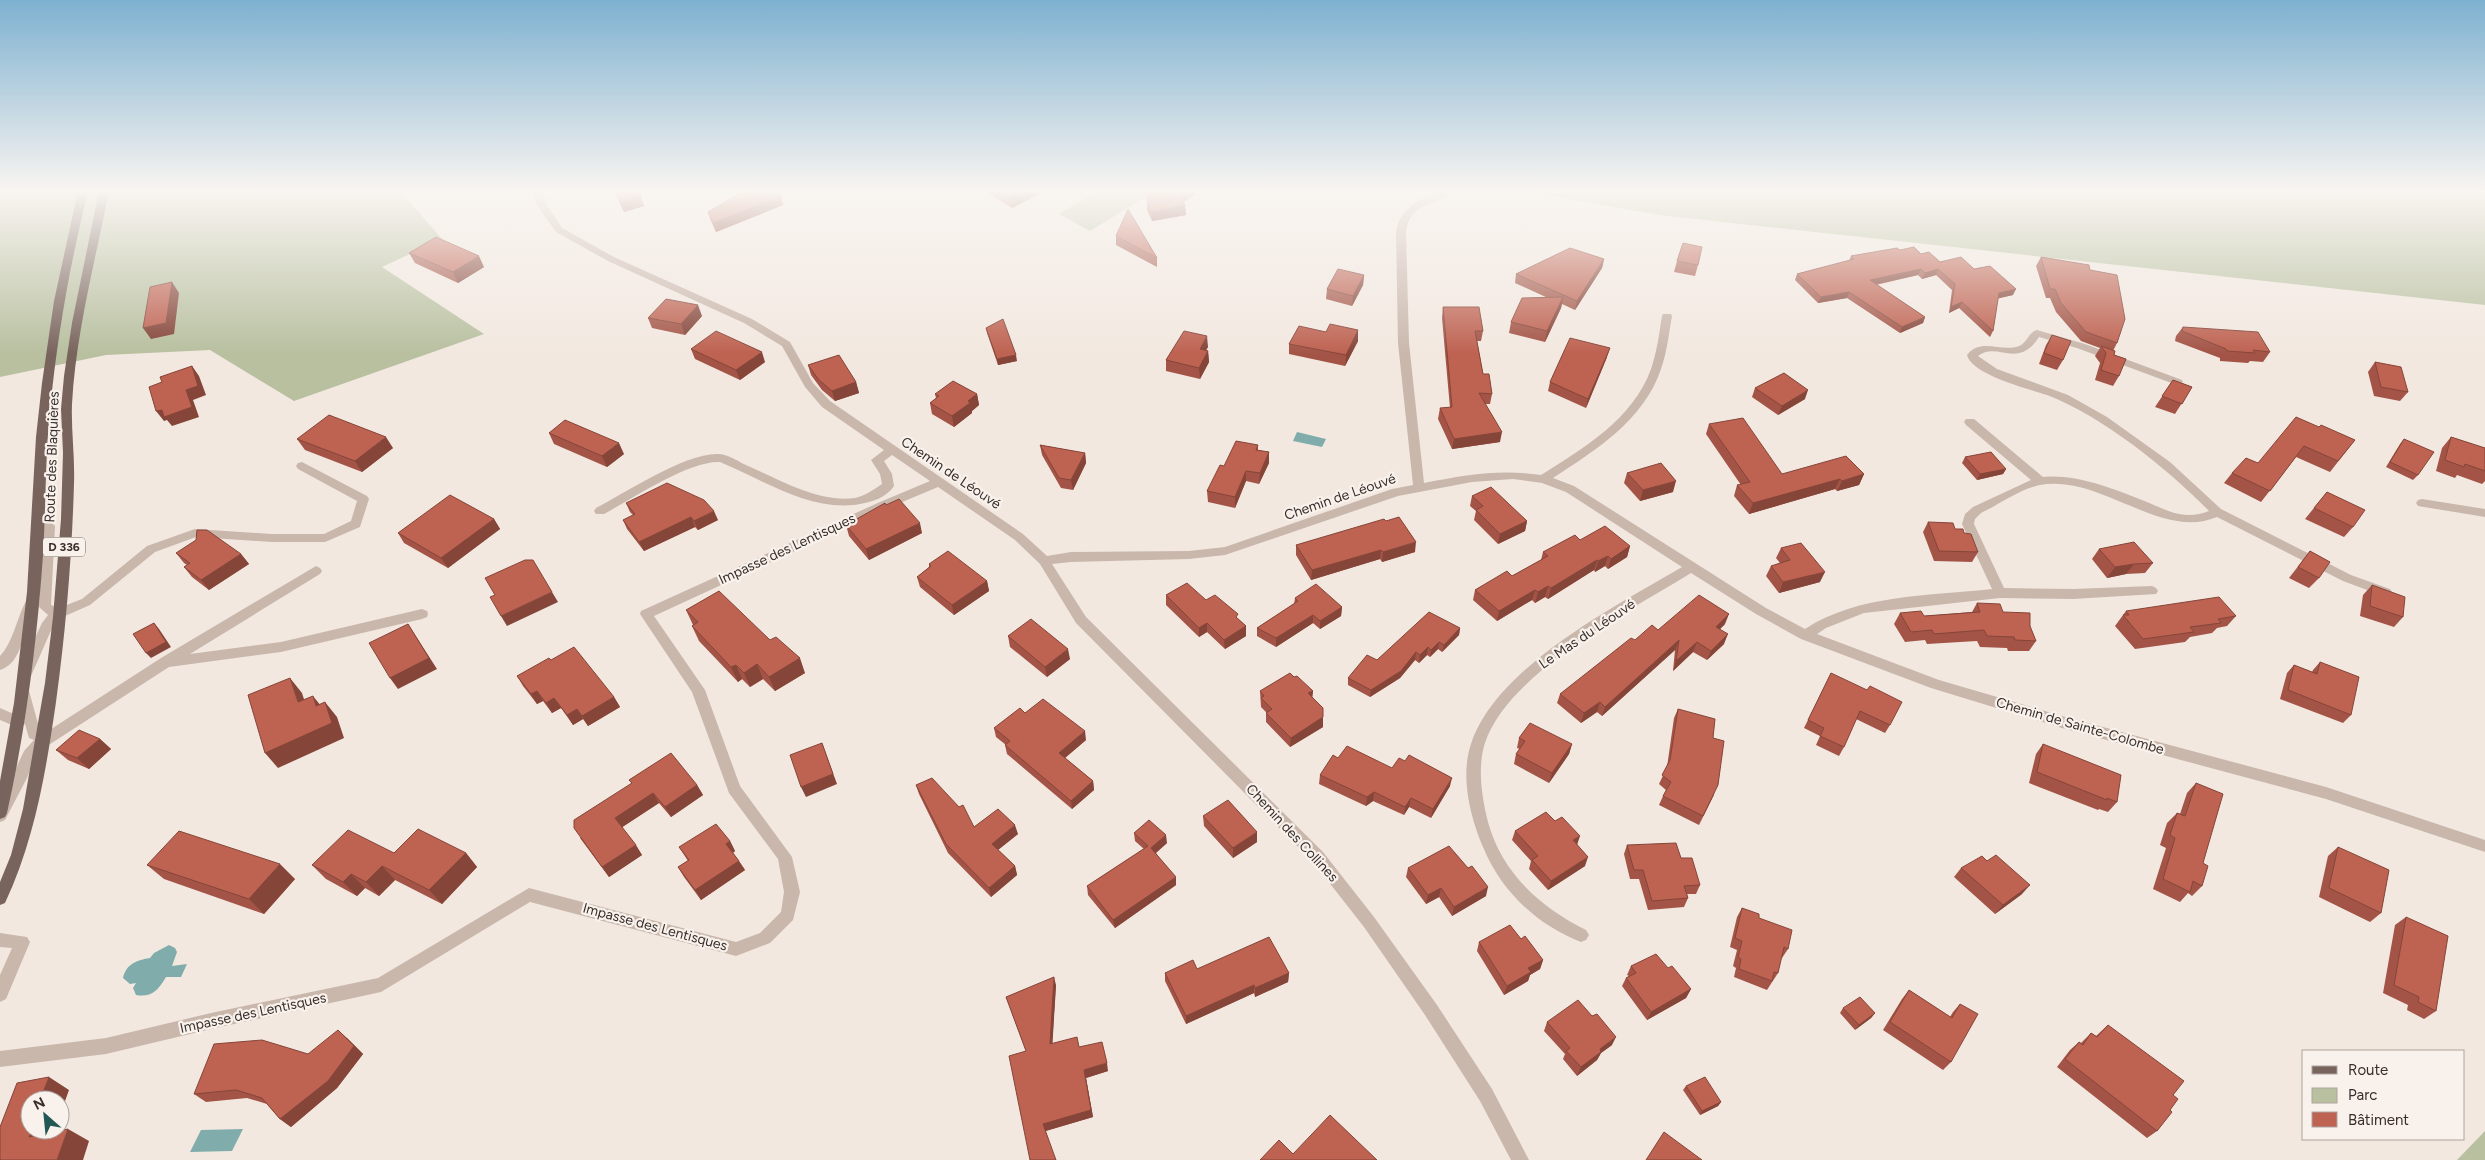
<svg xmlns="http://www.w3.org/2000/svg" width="2485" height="1160" font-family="Figtree,sans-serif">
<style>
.green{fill:#b8c0a0}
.water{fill:#80adab}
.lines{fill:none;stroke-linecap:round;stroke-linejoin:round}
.minor{fill:#c9b7ac;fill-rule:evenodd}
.major{fill:#79645d;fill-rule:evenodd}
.wall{fill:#a35446}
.shaded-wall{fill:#854539}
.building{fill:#be6251;stroke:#854539}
.labels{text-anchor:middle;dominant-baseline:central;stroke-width:4.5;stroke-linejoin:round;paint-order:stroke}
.shield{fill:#f9f2ec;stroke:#726965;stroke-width:1}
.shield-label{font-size:12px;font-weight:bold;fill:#382e2b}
.street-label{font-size:14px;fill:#382e2b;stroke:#f9f2ec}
</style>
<rect width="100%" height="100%" fill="#f2e8e0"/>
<g class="green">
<path d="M 0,191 L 400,191 L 442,239 L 382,267 L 484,334 L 294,401 L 210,350 L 106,355 L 0,377 Z"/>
<path d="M 1098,191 L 1155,191 L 1090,231 L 1059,214 Z"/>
<path d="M 1524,191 L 2485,191 L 2485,305 L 1659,215 Z"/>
<path d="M 2485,1131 L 2485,1160 L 2457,1160 Z"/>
</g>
<g class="water">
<path d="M 1297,432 L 1326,439 L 1322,447 L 1293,441 Z"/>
<path d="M 169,945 L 175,948 L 177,952 L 172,966 L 187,964 L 181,977 L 166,977 C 159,989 152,998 136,995 L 133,988 L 136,983 L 130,984 L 123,978 C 126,964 137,960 150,958 L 154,953 Z"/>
<path d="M 243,1129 L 232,1151 L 190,1152 L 201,1130 Z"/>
</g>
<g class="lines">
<g class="minor">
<path d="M 533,191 L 543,191 L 546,204 L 562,228 L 614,257 L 752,319 L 790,342 L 813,383 L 830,401 L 1023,534 L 1047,556 L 1071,552 L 1189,551 L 1225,547 L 1392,489 L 1413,485 L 1398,343 L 1396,233 C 1399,204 1432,191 1457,191 C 1438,206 1409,201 1406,233 L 1409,343 L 1424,483 C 1466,475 1499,469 1541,475 C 1584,448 1633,419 1651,369 C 1657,352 1659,334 1662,316 L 1663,314 L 1671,314 L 1672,316 C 1669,333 1667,352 1661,369 C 1644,420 1596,450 1553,478 L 1574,486 L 1766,608 L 1805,629 C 1858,594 1931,596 1992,589 L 1962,524 L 1965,514 L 1973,507 L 2031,480 L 1966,425 L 1964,422 L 1966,419 L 1974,419 L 2043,477 C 2078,474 2114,489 2147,502 C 2157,506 2168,512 2179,514 C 2189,516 2199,515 2209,511 C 2168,469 2102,416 2047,395 C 2029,389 1972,375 1967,355 C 1980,338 1999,351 2016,347 C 2027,345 2028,332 2037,330 L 2085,344 L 2182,380 L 2183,382 L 2178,386 L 2174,384 L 2077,348 L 2039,337 C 2018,370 1997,341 1978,356 L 1997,369 L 2068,395 L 2107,417 L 2170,462 L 2221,509 L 2351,575 L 2390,589 L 2392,592 L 2390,595 L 2386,597 L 2343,581 L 2217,517 C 2161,541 2101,474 2040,485 C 2020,489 2000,504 1981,513 L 1975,519 L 1974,524 L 2004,588 L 2073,589 L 2152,586 L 2156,588 L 2158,591 L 2156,594 L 2073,599 L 2000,598 L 1864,613 L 1826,628 L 1817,634 L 1939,680 L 2062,716 L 2326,787 L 2485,840 L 2485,852 L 2326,799 L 2062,728 L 1931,688 L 1801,639 L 1756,614 L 1691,573 C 1631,610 1508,673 1485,743 C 1477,768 1482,798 1488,822 C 1502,873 1540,907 1586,930 L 1589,935 L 1586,940 L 1581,942 C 1537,925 1501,891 1483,847 C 1470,817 1460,776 1471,744 C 1496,667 1616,606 1682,567 L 1566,492 L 1542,483 L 1513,479 L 1472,482 L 1398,496 L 1225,555 L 1189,559 L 1071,562 L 1052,564 L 1086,617 L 1323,852 L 1374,917 L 1437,1005 L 1492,1089 L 1529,1160 L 1511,1160 L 1480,1101 L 1425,1015 L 1364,927 L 1313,862 L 1076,623 L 1040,564 L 1015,540 L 938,487 L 888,508 L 654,616 L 705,690 L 740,786 L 792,857 L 800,892 L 793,920 L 770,943 L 736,956 L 530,902 L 381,992 L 211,1029 L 106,1054 L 0,1067 L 0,1051 L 106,1038 L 211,1013 L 378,978 L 529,888 L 736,942 L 760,933 L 781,912 L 784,892 L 778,859 L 729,793 L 692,692 L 640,614 L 641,611 L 880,502 L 930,481 L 892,455 L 884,461 L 892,474 L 894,486 C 889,494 878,500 869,502 C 817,517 766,481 720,462 C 690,460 632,499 604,514 L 596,514 L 594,511 L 596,508 C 625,493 685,453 718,454 C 728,454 737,461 746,465 C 778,479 818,503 855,498 C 865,496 873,490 882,484 L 880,474 L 871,460 L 884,450 L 822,407 L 805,387 L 782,346 L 744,323 L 608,261 L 556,232 L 536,204 Z"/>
<path d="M 302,462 L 367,496 L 369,499 L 360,527 L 325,542 L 272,542 L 196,537 L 155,552 L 90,605 L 65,616 L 53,626 L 31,676 L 21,676 L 19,672 L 42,623 L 48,615 L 39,607 L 43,527 L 33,517 L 35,514 L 43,514 L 55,526 L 51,605 L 59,608 L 82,599 L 147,546 L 195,529 L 272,534 L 324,534 L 351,521 L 357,501 L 298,469 L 296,466 L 298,463 Z"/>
<path d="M 2422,499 L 2485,509 L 2485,517 L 2418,506 L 2416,503 L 2418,500 Z"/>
<path d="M 316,566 L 320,568 L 322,571 L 320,574 L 190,654 L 281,642 L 422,609 L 427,611 L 428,614 L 427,617 L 422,619 L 281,652 L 169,667 L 41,750 L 35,758 L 27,778 L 5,820 L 0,822 L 0,802 L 24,751 L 34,740 L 29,738 L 25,724 L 19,728 L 0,720 L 0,708 L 23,718 L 16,691 L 18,687 L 23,686 L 28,687 L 40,731 L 45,733 L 161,658 Z"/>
<path d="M 31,598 L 35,600 L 37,603 C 34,610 30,617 27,625 C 22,641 19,664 0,670 L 0,656 C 13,642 16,621 25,603 L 27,600 Z"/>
<path d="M 0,933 L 27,937 L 30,942 L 6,999 L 0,1002 L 0,975 L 12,948 L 0,947 Z"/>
</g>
<g class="major">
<path d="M 78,191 L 88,191 C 70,264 57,337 50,411 C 45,459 46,507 43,555 C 37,642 26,728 7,813 L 5,817 L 0,819 L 0,781 L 14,703 L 27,592 L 36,437 L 42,383 L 54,301 Z"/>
<path d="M 99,191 L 109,191 C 95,262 76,332 72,404 C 71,430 75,457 74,483 C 72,556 66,629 56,702 C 46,771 35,839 5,903 L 0,905 L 0,882 L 11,855 L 23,809 L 45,683 L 53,617 L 61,519 L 63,453 L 61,409 L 64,376 L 72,323 Z"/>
</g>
</g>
<g class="wall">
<path d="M 614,191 L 638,191 L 644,206 L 624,212 Z"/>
<path d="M 985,191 L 1045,191 L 1012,208 Z"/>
<path d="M 1147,191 L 1195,191 L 1195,195 L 1183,202 L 1185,205 L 1186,215 L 1152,221 L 1147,210 Z"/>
<path d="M 781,196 L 783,205 L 716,232 L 711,221 L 708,212 Z"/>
<path d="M 1116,236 L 1157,258 L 1157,267 L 1116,245 Z"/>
<path d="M 1900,250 L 1921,254 L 1940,262 L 1974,269 L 2013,295 L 1998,298 L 1993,331 L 1990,337 L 1959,308 L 1949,313 L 1952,290 L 1936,275 L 1922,279 L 1918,275 L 1876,285 L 1925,317 L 1923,323 L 1900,333 L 1847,298 L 1818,303 L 1795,280 L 1797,274 L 1849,261 L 1851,256 Z"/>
<path d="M 409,253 L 484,267 L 458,283 L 415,263 Z"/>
<path d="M 2041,257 L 2090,270 L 2117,343 L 2113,351 L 2119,376 L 2113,386 L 2095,380 L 2100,363 L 2095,356 L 2100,348 L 2081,341 L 2056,312 L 2050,298 L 2046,298 L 2036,266 Z"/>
<path d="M 1604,259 L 1602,268 L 1575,310 L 1562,304 L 1561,308 L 1545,342 L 1509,333 L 1511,322 L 1548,298 L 1515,283 L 1516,274 Z"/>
<path d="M 1677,261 L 1698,265 L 1695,276 L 1674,272 Z"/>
<path d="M 1364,275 L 1363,285 L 1352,306 L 1326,299 L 1327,289 Z"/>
<path d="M 1443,307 L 1483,331 L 1481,341 L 1477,341 L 1483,374 L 1492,394 L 1490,404 L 1485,404 L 1500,442 L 1452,449 L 1438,419 L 1440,408 L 1450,408 L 1442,318 Z"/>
<path d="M 702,316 L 685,335 L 652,328 L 648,318 Z"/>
<path d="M 2183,327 L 2270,352 L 2263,362 L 2250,361 L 2248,363 L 2220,361 L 2220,358 L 2175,341 L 2176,336 Z"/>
<path d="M 986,328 L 1017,361 L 998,365 L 987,333 Z"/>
<path d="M 2052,335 L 2063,360 L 2057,370 L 2039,364 L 2046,345 Z"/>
<path d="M 1358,341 L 1345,366 L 1289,354 L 1289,344 Z"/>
<path d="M 1208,347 L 1206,350 L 1208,351 L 1209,362 L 1200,379 L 1166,371 L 1166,360 Z"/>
<path d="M 691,349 L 765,362 L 740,380 L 695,359 Z"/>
<path d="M 1607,357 L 1586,408 L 1548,391 L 1550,382 Z"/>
<path d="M 2375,362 L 2408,392 L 2400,401 L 2374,396 L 2368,372 Z"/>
<path d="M 808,365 L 856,382 L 859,393 L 835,401 L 822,390 L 811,375 Z"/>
<path d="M 2173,380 L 2192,387 L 2175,414 L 2155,407 Z"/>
<path d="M 1755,388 L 1805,399 L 1778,415 L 1752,397 Z"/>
<path d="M 935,394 L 977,394 L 979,405 L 972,411 L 972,413 L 954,427 L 932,414 L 930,403 L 936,398 Z"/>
<path d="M 1709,424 L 1782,474 L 1864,474 L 1859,485 L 1837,491 L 1835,489 L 1749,514 L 1734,496 L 1737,485 L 1741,485 L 1706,434 Z"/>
<path d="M 2318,427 L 2355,440 L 2330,472 L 2296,457 L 2261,502 L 2224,483 L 2232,473 L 2258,463 Z"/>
<path d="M 549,433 L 624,454 L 607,467 L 554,444 Z"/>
<path d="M 2451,437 L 2485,448 L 2485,481 L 2482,484 L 2457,475 L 2455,478 L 2436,471 L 2442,448 Z"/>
<path d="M 297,439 L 393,448 L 362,472 L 305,450 Z"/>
<path d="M 2404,439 L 2418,475 L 2413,480 L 2386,467 L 2400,444 Z"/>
<path d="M 1040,445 L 1085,453 L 1086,463 L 1073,490 L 1061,488 L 1042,455 Z"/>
<path d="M 1258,445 L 1258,450 L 1269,452 L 1269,463 L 1259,484 L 1246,481 L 1235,508 L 1208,502 L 1207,491 L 1224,466 Z"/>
<path d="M 1965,457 L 2006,469 L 2003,474 L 1977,480 L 1962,463 Z"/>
<path d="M 1627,473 L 1673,492 L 1640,501 L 1624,483 Z"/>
<path d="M 2327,492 L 2353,527 L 2344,537 L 2305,519 Z"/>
<path d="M 1472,496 L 1527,521 L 1525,531 L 1498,544 L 1474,520 L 1476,511 L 1470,506 Z"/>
<path d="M 626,503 L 718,520 L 698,530 L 695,527 L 644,551 L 627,529 L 623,520 L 633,515 L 630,512 Z"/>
<path d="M 886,505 L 922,533 L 869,560 L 849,536 L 846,525 Z"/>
<path d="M 494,519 L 500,529 L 448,568 L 404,543 L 398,533 Z"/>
<path d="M 1928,522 L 1955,529 L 1964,533 L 1978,552 L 1972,562 L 1934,561 L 1923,532 Z"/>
<path d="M 1580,540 L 1630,546 L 1627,557 L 1608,569 L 1605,566 L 1595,572 L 1594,570 L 1548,599 L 1545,597 L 1535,603 L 1532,600 L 1497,621 L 1473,600 L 1475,590 L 1512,576 L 1541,560 L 1543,552 Z"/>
<path d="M 1296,545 L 1415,552 L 1382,562 L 1380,559 L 1311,580 L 1296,555 Z"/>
<path d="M 1781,548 L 1820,582 L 1779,593 L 1766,576 L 1771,566 L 1780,563 L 1776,558 Z"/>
<path d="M 2099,549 L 2153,563 L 2145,573 L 2126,574 L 2107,578 L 2092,559 Z"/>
<path d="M 2310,551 L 2319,578 L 2309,588 L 2289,578 Z"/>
<path d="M 176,553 L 241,554 L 249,564 L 209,590 L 192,577 L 184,567 L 187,565 L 184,563 Z"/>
<path d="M 929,564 L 987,581 L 989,591 L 954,615 L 920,587 L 917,577 L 929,567 Z"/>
<path d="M 2372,585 L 2403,617 L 2394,627 L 2360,616 L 2363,595 Z"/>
<path d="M 1166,595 L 1206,600 L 1238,619 L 1246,626 L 1246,636 L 1225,649 L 1207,632 L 1199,637 L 1166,605 Z"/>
<path d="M 1295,598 L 1342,607 L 1341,616 L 1320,629 L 1313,623 L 1276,647 L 1257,636 L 1257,628 L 1294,604 Z"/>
<path d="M 1977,603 L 2003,612 L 2030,626 L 2036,641 L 2029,651 L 2008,651 L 2007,648 L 1980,647 L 1977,641 L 1927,644 L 1925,640 L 1905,642 L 1894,624 L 1900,613 L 1924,616 L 1972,612 Z"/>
<path d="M 686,610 L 770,640 L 805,673 L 775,691 L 763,679 L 750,687 L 742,679 L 738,682 L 699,641 L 692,626 L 693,625 Z"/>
<path d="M 2126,611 L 2236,616 L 2227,626 L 2217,628 L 2212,633 L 2190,637 L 2185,642 L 2135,649 L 2115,626 Z"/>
<path d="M 1725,624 L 1720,629 L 1724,644 L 1707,660 L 1693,652 L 1673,671 L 1675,650 L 1602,716 L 1597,712 L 1581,723 L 1557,703 L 1560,694 L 1635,640 L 1658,630 Z"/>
<path d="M 1460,628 L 1459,635 L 1442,652 L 1438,649 L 1430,657 L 1427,655 L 1419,663 L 1415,660 L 1400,678 L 1370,697 L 1348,685 L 1348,678 L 1377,660 Z"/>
<path d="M 1008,636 L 1070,659 L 1047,677 L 1010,647 Z"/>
<path d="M 551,660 L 614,697 L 620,707 L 588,726 L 583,719 L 573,725 L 561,708 L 552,713 L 543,701 L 537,704 L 523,686 L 517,676 Z"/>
<path d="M 2320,662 L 2351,715 L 2343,723 L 2280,699 L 2287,673 L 2294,665 L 2312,672 L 2313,670 Z"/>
<path d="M 1831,673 L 1890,725 L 1885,733 L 1856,719 L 1844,747 L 1839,756 L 1816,745 L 1820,736 L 1804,728 Z"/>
<path d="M 1260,691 L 1313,691 L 1312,697 L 1323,727 L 1290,747 L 1266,722 L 1266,712 L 1261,707 Z"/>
<path d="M 1678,709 L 1713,738 L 1714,795 L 1699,825 L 1659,805 L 1663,796 L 1666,790 L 1659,784 L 1667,767 L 1674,718 Z"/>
<path d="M 1025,713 L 1086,740 L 1065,758 L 1093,781 L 1094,790 L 1072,809 L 1007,754 L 1005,745 L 1006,745 L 996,737 L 994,728 Z"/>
<path d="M 1519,738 L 1572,744 L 1569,754 L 1549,783 L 1514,764 L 1516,754 L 1520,749 L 1517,748 Z"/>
<path d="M 100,739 L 111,749 L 89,769 L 68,760 L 56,750 Z"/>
<path d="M 2043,744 L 2117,802 L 2108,812 L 2099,809 L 2098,810 L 2029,783 L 2036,754 Z"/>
<path d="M 1338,758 L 1392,768 L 1450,786 L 1431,818 L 1409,807 L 1404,815 L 1373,801 L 1366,806 L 1319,784 L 1320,775 Z"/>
<path d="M 629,780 L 697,785 L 703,795 L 671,817 L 659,803 L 622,827 L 642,855 L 609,877 L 580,838 L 632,784 Z"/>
<path d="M 2196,783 L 2203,863 L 2202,886 L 2192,896 L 2188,893 L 2180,902 L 2153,889 L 2166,848 L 2160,845 L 2167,823 L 2177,813 L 2180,814 L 2187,793 Z"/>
<path d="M 916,785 L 974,827 L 1018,834 L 998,850 L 1015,866 L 1017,875 L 991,897 L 948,853 L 919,794 Z"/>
<path d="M 1203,816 L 1257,842 L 1233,858 L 1204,826 Z"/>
<path d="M 1515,831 L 1577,844 L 1585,866 L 1548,890 L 1529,869 L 1531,861 L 1512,840 Z"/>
<path d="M 1134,833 L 1167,843 L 1156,853 L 1176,885 L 1115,928 L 1088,895 L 1087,886 L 1144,849 L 1135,841 Z"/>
<path d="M 730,841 L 735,851 L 733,853 L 745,870 L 701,900 L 684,877 L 678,867 L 688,861 L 679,847 Z"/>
<path d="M 1627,845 L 1681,858 L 1700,885 L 1696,894 L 1687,894 L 1688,898 L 1684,907 L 1648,910 L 1639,879 L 1630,879 L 1624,854 Z"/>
<path d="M 2338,847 L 2381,913 L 2370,922 L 2319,897 L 2328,856 Z"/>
<path d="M 394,853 L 466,853 L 477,867 L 442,904 L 395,880 L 379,896 L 365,888 L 357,896 L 326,879 L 312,865 Z"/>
<path d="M 147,865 L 295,879 L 264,914 L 164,879 Z"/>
<path d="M 1408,868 L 1486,896 L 1452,916 L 1439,897 L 1426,904 L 1406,877 Z"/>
<path d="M 1961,868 L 2022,894 L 1995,914 L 1954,877 Z"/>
<path d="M 1742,908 L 1759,918 L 1788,949 L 1782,958 L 1781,958 L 1778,973 L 1767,990 L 1734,977 L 1736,968 L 1733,966 L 1737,950 L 1730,947 L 1737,917 Z"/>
<path d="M 2406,917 L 2436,1011 L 2424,1019 L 2407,1010 L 2408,1005 L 2383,993 L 2395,925 Z"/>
<path d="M 1521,939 L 1543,960 L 1540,969 L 1530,975 L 1528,981 L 1504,995 L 1477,951 L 1479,942 Z"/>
<path d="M 1631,966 L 1668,968 L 1691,989 L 1686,998 L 1647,1020 L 1622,986 L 1626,978 L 1629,976 L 1627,975 Z"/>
<path d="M 1197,969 L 1289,973 L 1288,982 L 1255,997 L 1254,993 L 1186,1024 L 1165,981 L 1165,973 Z"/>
<path d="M 1056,985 L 1052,1044 L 1079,1047 L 1108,1071 L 1086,1078 L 1093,1117 L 1046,1131 L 1030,1160 L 1026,1051 L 1006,997 Z"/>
<path d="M 1909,990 L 1950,1017 L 1953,1012 L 1960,1004 L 1951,1062 L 1943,1070 L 1883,1030 L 1902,999 Z"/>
<path d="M 1843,1008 L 1875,1013 L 1871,1018 L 1855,1030 L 1840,1013 Z"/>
<path d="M 1547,1022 L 1612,1045 L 1601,1053 L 1597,1060 L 1577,1076 L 1563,1059 L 1565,1054 L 1544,1031 Z"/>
<path d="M 2108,1025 L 2173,1095 L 2170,1110 L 2157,1131 L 2147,1138 L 2057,1067 L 2070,1050 L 2079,1042 L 2081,1043 L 2091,1033 L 2096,1036 Z"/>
<path d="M 347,1038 L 363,1054 L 337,1088 L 291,1127 L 280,1119 L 267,1104 L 247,1098 L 206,1102 L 194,1094 L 308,1054 Z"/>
<path d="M 1686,1086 L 1721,1102 L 1718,1106 L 1700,1115 L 1683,1090 Z"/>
</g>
<g class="shaded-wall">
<path d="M 1025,191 L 1045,191 L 1012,208 L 1011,198 Z"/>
<path d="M 1185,191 L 1195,191 L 1195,195 L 1179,204 L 1179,195 Z"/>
<path d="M 641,196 L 644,206 L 624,212 L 620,202 Z"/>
<path d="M 781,196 L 783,205 L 716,232 L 713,223 Z"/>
<path d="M 1185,205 L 1186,215 L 1152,221 L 1152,212 Z"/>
<path d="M 479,256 L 484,267 L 458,283 L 453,272 Z"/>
<path d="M 1604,259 L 1602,268 L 1575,310 L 1577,301 Z"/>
<path d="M 1921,269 L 1918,275 L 1868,286 L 1870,280 Z"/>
<path d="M 1938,269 L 1936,275 L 1922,279 L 1925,273 Z"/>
<path d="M 1364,275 L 1363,285 L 1352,306 L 1353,296 Z"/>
<path d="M 172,282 L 179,293 L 174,334 L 151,339 L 143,328 Z"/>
<path d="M 2016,289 L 2013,295 L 1996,299 L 1999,293 Z"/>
<path d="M 1849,292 L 1847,298 L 1818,303 L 1821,297 Z"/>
<path d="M 1563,297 L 1561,308 L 1545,342 L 1547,331 Z"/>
<path d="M 1962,302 L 1959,308 L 1949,313 L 1951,307 Z"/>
<path d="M 698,305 L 702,316 L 685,335 L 681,324 Z"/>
<path d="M 1925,317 L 1923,323 L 1900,333 L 1902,327 Z"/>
<path d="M 1358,330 L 1358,341 L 1345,366 L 1346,355 Z"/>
<path d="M 1207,336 L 1208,347 L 1200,360 L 1200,349 Z"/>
<path d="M 1610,348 L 1607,357 L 1586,408 L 1588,399 Z"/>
<path d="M 1208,351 L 1209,362 L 1200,379 L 1199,368 Z"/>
<path d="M 762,352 L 765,362 L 740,380 L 736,370 Z"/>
<path d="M 1016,355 L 1017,361 L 998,365 L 997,359 Z"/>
<path d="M 192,366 L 199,376 L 206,395 L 193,400 L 199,417 L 172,426 L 167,420 L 164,421 L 156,411 L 186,390 Z"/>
<path d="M 856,382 L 859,393 L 835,401 L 832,391 Z"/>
<path d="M 1808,390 L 1805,399 L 1778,415 L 1782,406 Z"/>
<path d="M 977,394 L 979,405 L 972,411 L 972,413 L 954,427 L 952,416 L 968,401 Z"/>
<path d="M 1502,432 L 1500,442 L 1452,449 L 1454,439 Z"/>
<path d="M 386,437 L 393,448 L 362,472 L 355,461 Z"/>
<path d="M 619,443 L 624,454 L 607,467 L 602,456 Z"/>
<path d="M 1269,452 L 1269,463 L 1259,484 L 1260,473 Z"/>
<path d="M 1085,453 L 1086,463 L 1073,490 L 1071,480 Z"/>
<path d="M 2006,469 L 2003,474 L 1977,480 L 1980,474 Z"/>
<path d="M 1246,471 L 1246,481 L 1235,508 L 1235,497 Z"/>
<path d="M 1864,474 L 1859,485 L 1837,491 L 1842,481 Z"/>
<path d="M 1840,479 L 1835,489 L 1749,514 L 1753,503 Z"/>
<path d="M 1676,481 L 1673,492 L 1640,501 L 1643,490 Z"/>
<path d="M 714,511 L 718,520 L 698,530 L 694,521 Z"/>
<path d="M 691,517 L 695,527 L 644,551 L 639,542 Z"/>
<path d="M 494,519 L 500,529 L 448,568 L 441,558 Z"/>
<path d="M 1527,521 L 1525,531 L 1498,544 L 1500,534 Z"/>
<path d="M 920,523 L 922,533 L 869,560 L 866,549 Z"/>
<path d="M 1416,542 L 1415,552 L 1382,562 L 1383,552 Z"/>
<path d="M 1630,546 L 1627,557 L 1608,569 L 1611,559 Z"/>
<path d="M 1381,550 L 1380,559 L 1311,580 L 1312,570 Z"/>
<path d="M 241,554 L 249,564 L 209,590 L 201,580 Z"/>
<path d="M 1608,556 L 1605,566 L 1595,572 L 1598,561 Z"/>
<path d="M 1597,560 L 1594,570 L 1548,599 L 1551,588 Z"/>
<path d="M 2134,564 L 2126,574 L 2107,578 L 2115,567 Z"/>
<path d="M 1825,572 L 1820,582 L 1779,593 L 1783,582 Z"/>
<path d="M 987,581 L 989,591 L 954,615 L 952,605 Z"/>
<path d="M 1548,586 L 1545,597 L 1535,603 L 1538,592 Z"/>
<path d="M 1535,590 L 1532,600 L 1497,621 L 1499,611 Z"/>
<path d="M 552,592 L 558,602 L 507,626 L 501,616 Z"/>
<path d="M 1342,607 L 1341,616 L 1320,629 L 1320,621 Z"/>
<path d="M 1729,614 L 1725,624 L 1713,636 L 1716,627 Z"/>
<path d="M 1313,615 L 1313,623 L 1276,647 L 1276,638 Z"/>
<path d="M 154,623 L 159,629 L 171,647 L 151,658 L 146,653 Z"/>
<path d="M 1207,623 L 1207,632 L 1199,637 L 1199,628 Z"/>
<path d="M 408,624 L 437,669 L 398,689 L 390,678 Z"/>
<path d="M 1246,626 L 1246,636 L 1225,649 L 1224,640 Z"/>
<path d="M 1460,628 L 1459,635 L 1442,652 L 1444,645 Z"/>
<path d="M 1728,634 L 1724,644 L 1707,660 L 1711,651 Z"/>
<path d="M 1679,640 L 1675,650 L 1602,716 L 1605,707 Z"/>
<path d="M 1439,642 L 1438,649 L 1430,657 L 1431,650 Z"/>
<path d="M 1697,642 L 1693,652 L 1673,671 L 1676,661 Z"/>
<path d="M 1428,647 L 1427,655 L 1419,663 L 1420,655 Z"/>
<path d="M 1068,649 L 1070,659 L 1047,677 L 1045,667 Z"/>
<path d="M 1416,652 L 1415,660 L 1400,678 L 1370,697 L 1371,690 Z"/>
<path d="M 800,658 L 805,673 L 775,691 L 769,677 Z"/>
<path d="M 757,664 L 763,679 L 750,687 L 744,673 Z"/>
<path d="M 736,665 L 742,679 L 738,682 L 731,667 Z"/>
<path d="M 290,678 L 302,693 L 310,718 L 298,702 Z"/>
<path d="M 537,691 L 543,701 L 537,704 L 531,694 Z"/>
<path d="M 1313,691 L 1312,700 L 1308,693 Z"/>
<path d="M 313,696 L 325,711 L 316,706 Z"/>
<path d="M 614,697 L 620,707 L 588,726 L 582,716 Z"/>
<path d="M 554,698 L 561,708 L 552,713 L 546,703 Z"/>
<path d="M 325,702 L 337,717 L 344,738 L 278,768 L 265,753 Z"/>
<path d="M 1600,702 L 1597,712 L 1581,723 L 1584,713 Z"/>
<path d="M 577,709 L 583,719 L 573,725 L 567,715 Z"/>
<path d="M 1323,717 L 1323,727 L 1290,747 L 1291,738 Z"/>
<path d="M 1085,731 L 1086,740 L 1060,762 L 1059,753 Z"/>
<path d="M 100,739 L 111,749 L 89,769 L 77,758 Z"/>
<path d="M 822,743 L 837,784 L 806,797 L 801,787 Z"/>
<path d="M 1572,744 L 1569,754 L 1549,783 L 1552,773 Z"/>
<path d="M 1452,778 L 1450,786 L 1431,818 L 1433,809 Z"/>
<path d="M 1093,781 L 1094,790 L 1072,809 L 1071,801 Z"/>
<path d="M 697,785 L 703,795 L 671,817 L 665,807 Z"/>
<path d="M 1374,792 L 1373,801 L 1366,806 L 1367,797 Z"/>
<path d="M 653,793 L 659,803 L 621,828 L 615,818 Z"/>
<path d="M 1411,798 L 1409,807 L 1404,815 L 1405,807 Z"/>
<path d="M 1015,825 L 1018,834 L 994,853 L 992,844 Z"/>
<path d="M 1257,832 L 1257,842 L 1233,858 L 1233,848 Z"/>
<path d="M 1166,835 L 1167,843 L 1152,856 L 1151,848 Z"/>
<path d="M 1580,836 L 1577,845 L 1573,840 Z"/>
<path d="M 730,841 L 735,851 L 731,854 L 726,844 Z"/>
<path d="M 636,845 L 642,855 L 609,877 L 602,867 Z"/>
<path d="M 466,853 L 477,867 L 442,904 L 429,890 Z"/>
<path d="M 1588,857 L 1585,866 L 1548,890 L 1551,881 Z"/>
<path d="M 739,861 L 745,870 L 701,900 L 695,890 Z"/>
<path d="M 280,864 L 295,879 L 264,914 L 249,899 Z"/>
<path d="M 382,866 L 395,880 L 379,896 L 366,882 Z"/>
<path d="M 1015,866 L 1017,875 L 991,897 L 989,888 Z"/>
<path d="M 351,874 L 365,888 L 357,896 L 343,882 Z"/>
<path d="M 1176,877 L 1176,885 L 1115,928 L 1113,920 Z"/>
<path d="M 2030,885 L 2022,894 L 1995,914 L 2003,905 Z"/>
<path d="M 1488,887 L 1486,896 L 1452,916 L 1454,907 Z"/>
<path d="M 1441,888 L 1439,897 L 1426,904 L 1428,895 Z"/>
<path d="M 1543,960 L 1540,969 L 1530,975 L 1528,981 L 1504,995 L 1507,986 L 1528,968 Z"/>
<path d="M 1289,973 L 1288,982 L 1255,997 L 1255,988 Z"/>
<path d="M 1054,977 L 1056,985 L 1052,1052 L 1050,1044 Z"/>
<path d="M 1254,985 L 1254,993 L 1186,1024 L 1186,1016 Z"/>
<path d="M 1691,989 L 1686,998 L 1647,1020 L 1651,1012 Z"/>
<path d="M 1875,1013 L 1871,1018 L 1855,1030 L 1859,1025 Z"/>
<path d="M 338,1030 L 347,1038 L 363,1054 L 337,1088 L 291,1127 L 280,1119 Z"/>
<path d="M 1616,1037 L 1612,1045 L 1601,1053 L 1597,1060 L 1577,1076 L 1581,1067 L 1600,1049 Z"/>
<path d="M 1107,1063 L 1108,1071 L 1086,1078 L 1093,1117 L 1045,1131 L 1043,1124 L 1084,1070 Z"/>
<path d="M 49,1077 L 69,1090 L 60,1115 L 60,1100 L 40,1100 Z"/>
<path d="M 1721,1102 L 1718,1106 L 1700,1115 L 1702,1111 Z"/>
<path d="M 68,1129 L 89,1141 L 83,1160 L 57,1160 Z"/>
<path d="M 32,1130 L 54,1130 L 53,1134 L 29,1137 Z"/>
</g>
<g class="building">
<path d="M 615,191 L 638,191 L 641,196 L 620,202 Z"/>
<path d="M 744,191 L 772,191 L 781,196 L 713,223 L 708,212 Z"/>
<path d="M 999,191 L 1025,191 L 1011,198 Z"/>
<path d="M 1147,191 L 1185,191 L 1179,195 L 1185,205 L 1152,212 L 1147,200 Z"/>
<path d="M 1128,209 L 1157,258 L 1116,236 Z"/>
<path d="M 436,237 L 479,256 L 453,272 L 409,253 Z"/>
<path d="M 1683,243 L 1702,247 L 1698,265 L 1677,261 Z"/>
<path d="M 1914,247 L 1921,254 L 1929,252 L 1940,262 L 1961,257 L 1974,269 L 1990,266 L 2016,289 L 1999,293 L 1993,331 L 1962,302 L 1951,307 L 1955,284 L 1938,269 L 1925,273 L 1921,269 L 1870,280 L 1925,317 L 1902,327 L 1849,292 L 1821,297 L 1797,274 L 1854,259 L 1851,256 L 1897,248 L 1900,250 Z"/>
<path d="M 1570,248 L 1604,259 L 1577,301 L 1516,274 Z"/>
<path d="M 2041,257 L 2089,265 L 2090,270 L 2117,275 L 2125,319 L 2117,343 L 2086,332 L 2061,303 L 2055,289 L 2050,289 Z"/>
<path d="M 1338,269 L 1364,275 L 1353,296 L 1327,289 Z"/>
<path d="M 172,282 L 166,323 L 143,328 L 150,287 Z"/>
<path d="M 1563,297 L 1547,331 L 1511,322 L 1522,298 Z"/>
<path d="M 666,299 L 698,305 L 681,324 L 648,318 Z"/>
<path d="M 1443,307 L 1479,307 L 1483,331 L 1475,331 L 1483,374 L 1489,374 L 1492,394 L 1479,393 L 1502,432 L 1454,439 L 1440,408 L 1452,407 Z"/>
<path d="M 1003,319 L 1016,355 L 997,359 L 986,328 Z"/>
<path d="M 1330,324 L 1358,330 L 1346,355 L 1289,344 L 1299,326 L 1326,332 Z"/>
<path d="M 2183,327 L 2258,332 L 2270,352 L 2253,350 L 2255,353 L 2227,351 L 2226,349 L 2182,331 Z"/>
<path d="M 716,331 L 762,352 L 736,370 L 691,349 Z"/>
<path d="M 1184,331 L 1207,336 L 1200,349 L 1208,351 L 1199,368 L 1166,360 Z"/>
<path d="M 2052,335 L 2071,341 L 2063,360 L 2044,353 Z"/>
<path d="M 1570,338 L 1610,348 L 1588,399 L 1550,382 Z"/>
<path d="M 2101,346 L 2115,351 L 2114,355 L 2126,359 L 2119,376 L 2101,370 L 2106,353 Z"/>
<path d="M 839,355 L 856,382 L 832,391 L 819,380 L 808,365 Z"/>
<path d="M 2375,362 L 2401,367 L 2408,392 L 2381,387 Z"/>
<path d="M 192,366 L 198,386 L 186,390 L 192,407 L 164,417 L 162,410 L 156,411 L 149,387 L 162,382 L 160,377 Z"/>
<path d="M 1784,373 L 1808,390 L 1782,406 L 1755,388 Z"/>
<path d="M 2173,380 L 2192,387 L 2182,404 L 2162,396 Z"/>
<path d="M 953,381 L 977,394 L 968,401 L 970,403 L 952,416 L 930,403 L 939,396 L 935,394 Z"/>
<path d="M 329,415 L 386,437 L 355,461 L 297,439 Z"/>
<path d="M 2296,417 L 2319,427 L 2321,425 L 2355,440 L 2338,461 L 2304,446 L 2270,491 L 2232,473 L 2246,458 L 2258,463 Z"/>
<path d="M 1743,418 L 1782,474 L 1846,456 L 1864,474 L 1842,481 L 1840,479 L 1753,503 L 1737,485 L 1750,482 L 1709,424 Z"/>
<path d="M 565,420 L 619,443 L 602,456 L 549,433 Z"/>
<path d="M 2451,437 L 2485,448 L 2485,471 L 2465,464 L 2464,467 L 2445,460 Z"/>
<path d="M 2404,439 L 2434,452 L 2418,475 L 2390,462 Z"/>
<path d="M 1236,441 L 1258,445 L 1256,450 L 1269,452 L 1260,473 L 1246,471 L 1235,497 L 1207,491 L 1220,465 L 1224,466 Z"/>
<path d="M 1040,445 L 1085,453 L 1071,480 L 1059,478 Z"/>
<path d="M 1991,452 L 2006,469 L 1980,474 L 1965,457 Z"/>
<path d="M 1661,463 L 1676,481 L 1643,490 L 1627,473 Z"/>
<path d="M 667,483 L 704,500 L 714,511 L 694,521 L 691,517 L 639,542 L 623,520 L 635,514 L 626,503 Z"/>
<path d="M 1491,487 L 1527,521 L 1500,534 L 1476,510 L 1483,506 L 1472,496 Z"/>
<path d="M 2327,492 L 2365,510 L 2353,527 L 2314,508 Z"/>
<path d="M 450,495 L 494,519 L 441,558 L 398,533 Z"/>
<path d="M 899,499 L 920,523 L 866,549 L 846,525 L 885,503 L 886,505 Z"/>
<path d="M 1399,517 L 1416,542 L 1383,552 L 1381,550 L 1312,570 L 1296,545 L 1384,519 L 1386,521 Z"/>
<path d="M 1928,522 L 1953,523 L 1955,529 L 1963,529 L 1964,533 L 1971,534 L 1978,552 L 1939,551 Z"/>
<path d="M 1605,526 L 1630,546 L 1611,559 L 1608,556 L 1598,561 L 1597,560 L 1551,588 L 1548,586 L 1538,592 L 1535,590 L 1499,611 L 1475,590 L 1507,571 L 1512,576 L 1548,556 L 1543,552 L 1575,535 L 1580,540 Z"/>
<path d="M 197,530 L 207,530 L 241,554 L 201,580 L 184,567 L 190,563 L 176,553 L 196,540 Z"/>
<path d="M 2134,542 L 2153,563 L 2134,564 L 2115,567 L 2099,549 Z"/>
<path d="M 1801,543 L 1825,572 L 1783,582 L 1771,566 L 1790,560 L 1781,548 Z"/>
<path d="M 948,551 L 987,581 L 952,605 L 917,577 L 931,566 L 929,564 Z"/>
<path d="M 2310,551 L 2330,562 L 2319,578 L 2298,567 Z"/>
<path d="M 525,560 L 533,560 L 552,592 L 501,616 L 490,597 L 495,595 L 485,578 Z"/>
<path d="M 1187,583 L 1206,600 L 1215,595 L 1238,614 L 1236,617 L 1246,626 L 1224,640 L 1207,623 L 1199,628 L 1166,595 Z"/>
<path d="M 1316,584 L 1342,607 L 1320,621 L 1313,615 L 1276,638 L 1257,628 L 1298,601 L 1295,598 Z"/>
<path d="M 2372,585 L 2405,597 L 2403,617 L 2370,606 Z"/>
<path d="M 719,591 L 770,640 L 776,637 L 800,658 L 769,677 L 757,664 L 744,673 L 736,665 L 731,667 L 692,626 L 698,622 L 686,610 Z"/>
<path d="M 1699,595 L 1729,614 L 1716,627 L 1728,634 L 1711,651 L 1697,642 L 1676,661 L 1679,640 L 1605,707 L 1600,702 L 1584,713 L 1560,694 L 1631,638 L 1635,640 L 1652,625 L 1658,630 Z"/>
<path d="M 2219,597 L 2236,616 L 2218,619 L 2221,623 L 2190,627 L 2194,632 L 2143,639 L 2123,615 L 2129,615 L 2126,611 Z"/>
<path d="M 1977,603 L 2000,604 L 2003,612 L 2030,613 L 2030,626 L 2036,641 L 2015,640 L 2014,637 L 1987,636 L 1984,630 L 1934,634 L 1932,630 L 1911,632 L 1900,613 L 1921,611 L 1924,616 L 1980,612 Z"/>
<path d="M 1429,612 L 1460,628 L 1444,645 L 1439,642 L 1431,650 L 1428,647 L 1420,655 L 1416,652 L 1401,671 L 1371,690 L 1348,678 L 1367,655 L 1377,660 Z"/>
<path d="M 1031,619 L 1068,649 L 1045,667 L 1008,636 Z"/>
<path d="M 154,623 L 166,642 L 146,653 L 133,634 Z"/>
<path d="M 408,624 L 429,658 L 390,678 L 369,643 Z"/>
<path d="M 574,647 L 614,697 L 582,716 L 577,709 L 567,715 L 554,698 L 546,703 L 537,691 L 531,694 L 517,676 L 549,658 L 551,660 Z"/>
<path d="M 2320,662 L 2359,677 L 2351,715 L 2288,690 L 2294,665 L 2317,674 Z"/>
<path d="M 1290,673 L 1294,677 L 1297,676 L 1313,691 L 1308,693 L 1323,708 L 1323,717 L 1291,738 L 1266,713 L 1272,709 L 1261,698 L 1264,696 L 1260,691 Z"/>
<path d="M 1831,673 L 1867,690 L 1870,686 L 1902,702 L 1890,725 L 1860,711 L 1844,747 L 1820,736 L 1824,728 L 1808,720 Z"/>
<path d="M 290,678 L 298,702 L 313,696 L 316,706 L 325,702 L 332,723 L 265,753 L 248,695 Z"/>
<path d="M 1043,699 L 1085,731 L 1059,753 L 1093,781 L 1071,801 L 1005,745 L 1010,741 L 994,728 L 1020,708 L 1025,713 Z"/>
<path d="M 1678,709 L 1715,719 L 1713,738 L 1724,741 L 1718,785 L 1703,816 L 1663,796 L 1671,782 L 1662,775 L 1670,760 Z"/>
<path d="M 1530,723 L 1572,744 L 1552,773 L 1516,754 L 1525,741 L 1519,738 Z"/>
<path d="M 79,730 L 100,739 L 77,758 L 56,750 Z"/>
<path d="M 822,743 L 833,774 L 801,787 L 790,755 Z"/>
<path d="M 2043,744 L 2121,775 L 2117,802 L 2107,798 L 2107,800 L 2037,772 Z"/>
<path d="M 1347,746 L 1392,768 L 1399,758 L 1405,761 L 1409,755 L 1452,778 L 1433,809 L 1411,798 L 1405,807 L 1374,792 L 1367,797 L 1320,775 L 1333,755 L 1338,758 Z"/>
<path d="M 671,753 L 697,785 L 665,807 L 653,793 L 615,818 L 636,845 L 602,867 L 574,828 L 574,820 L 632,783 L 629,780 Z"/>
<path d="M 932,778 L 959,807 L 963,805 L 974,827 L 998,809 L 1015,825 L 992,844 L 1015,866 L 989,888 L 946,844 L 916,785 Z"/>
<path d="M 2196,783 L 2223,794 L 2203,863 L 2208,866 L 2202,886 L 2193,881 L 2190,892 L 2163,879 L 2175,838 L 2170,835 L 2177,813 L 2185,816 Z"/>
<path d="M 1228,800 L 1257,832 L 1233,848 L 1203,816 Z"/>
<path d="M 1546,812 L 1555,821 L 1562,817 L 1580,836 L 1573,840 L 1588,857 L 1551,881 L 1532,860 L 1538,856 L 1515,831 Z"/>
<path d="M 1149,820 L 1166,835 L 1151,848 L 1176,877 L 1113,920 L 1087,886 L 1148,846 L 1134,833 Z"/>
<path d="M 716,824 L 730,841 L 726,844 L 739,861 L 695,890 L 678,867 L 689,860 L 679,847 Z"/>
<path d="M 418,829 L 466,853 L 429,890 L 382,866 L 366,882 L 351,874 L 343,882 L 312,865 L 348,830 L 394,853 Z"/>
<path d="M 179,831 L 280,864 L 249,899 L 147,865 Z"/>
<path d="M 1676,843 L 1681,858 L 1692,858 L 1700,885 L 1684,886 L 1688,898 L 1652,901 L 1643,870 L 1634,870 L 1627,845 Z"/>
<path d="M 1449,846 L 1468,868 L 1472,866 L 1488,887 L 1454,907 L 1441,888 L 1428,895 L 1408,868 Z"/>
<path d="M 2338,847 L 2389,870 L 2381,913 L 2329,888 Z"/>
<path d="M 1996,855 L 2030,885 L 2003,905 L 1961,868 L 1982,856 L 1987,861 Z"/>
<path d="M 1742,908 L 1759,914 L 1759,918 L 1792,930 L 1788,949 L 1784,947 L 1778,973 L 1774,972 L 1772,981 L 1739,969 L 1741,959 L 1738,957 L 1742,941 L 1735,938 Z"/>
<path d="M 2406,917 L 2448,936 L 2436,1011 L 2418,1002 L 2419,997 L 2394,985 Z"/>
<path d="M 1510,925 L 1521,939 L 1525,936 L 1543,960 L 1528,968 L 1531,972 L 1507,986 L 1479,942 Z"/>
<path d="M 1269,937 L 1289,973 L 1255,988 L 1254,985 L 1186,1016 L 1165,973 L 1193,960 L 1197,969 Z"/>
<path d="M 1656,954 L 1668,968 L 1672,966 L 1691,989 L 1651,1012 L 1626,978 L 1636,973 L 1631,966 Z"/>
<path d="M 1054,977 L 1050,1044 L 1077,1037 L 1079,1047 L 1102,1042 L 1107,1063 L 1084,1070 L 1091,1110 L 1043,1124 L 1056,1160 L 1030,1160 L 1009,1056 L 1026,1051 L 1006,997 Z"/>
<path d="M 1909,990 L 1952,1018 L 1960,1004 L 1978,1014 L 1951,1062 L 1890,1022 Z"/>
<path d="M 1860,997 L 1875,1013 L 1859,1025 L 1843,1008 Z"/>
<path d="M 1578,1000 L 1592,1016 L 1597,1014 L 1616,1037 L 1600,1049 L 1601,1052 L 1581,1067 L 1566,1051 L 1570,1048 L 1547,1022 Z"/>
<path d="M 2108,1025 L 2184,1081 L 2173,1095 L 2178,1099 L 2170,1110 L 2172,1112 L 2157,1131 L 2065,1059 L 2079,1042 L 2083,1045 L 2091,1033 L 2097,1037 Z"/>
<path d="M 338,1030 L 354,1046 L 328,1081 L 280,1119 L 262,1098 L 236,1090 L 194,1094 L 214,1044 L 262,1040 L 308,1054 Z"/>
<path d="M 49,1077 L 40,1100 L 30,1100 L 30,1130 L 32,1130 L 29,1137 L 68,1129 L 57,1160 L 0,1160 L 0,1127 L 17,1083 Z"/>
<path d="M 1705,1077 L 1721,1102 L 1702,1111 L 1686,1086 Z"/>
<path d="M 1330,1115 L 1377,1160 L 1260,1160 L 1279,1140 L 1293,1154 Z"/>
<path d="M 1664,1132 L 1702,1160 L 1646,1160 Z"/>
</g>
<linearGradient id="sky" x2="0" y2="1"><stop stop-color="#7eb1d0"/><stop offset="0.54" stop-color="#f9f5f1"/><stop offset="1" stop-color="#f9f5f1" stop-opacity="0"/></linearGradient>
<rect width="2485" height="354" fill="url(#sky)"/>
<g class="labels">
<rect class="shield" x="43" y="537.5" width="42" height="19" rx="4"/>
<g class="shield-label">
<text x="64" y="547">D 336</text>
</g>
<g class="street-label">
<text transform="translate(52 457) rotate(-88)">Route des Blaquières</text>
<text transform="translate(951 473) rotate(34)">Chemin de Léouvé</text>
<text transform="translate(1340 497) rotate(-19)">Chemin de Léouvé</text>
<text transform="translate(787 549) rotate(-25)">Impasse des Lentisques</text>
<text transform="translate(1587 634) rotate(-34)">Le Mas du Léouvé</text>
<text transform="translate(2080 726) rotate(16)">Chemin de Sainte-Colombe</text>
<text transform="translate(1292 833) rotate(47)">Chemin des Collines</text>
<text transform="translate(655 927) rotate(15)">Impasse des Lentisques</text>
<text transform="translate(253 1013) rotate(-12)">Impasse des Lentisques</text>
</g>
</g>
<rect x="2302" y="1050" width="162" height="90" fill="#f9f2ec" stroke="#aca49f"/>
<rect x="2312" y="1066" width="25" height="8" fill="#79645d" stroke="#aca49f"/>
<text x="2348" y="1075" font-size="15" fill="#382e2b">Route</text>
<rect x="2312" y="1088" width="25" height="15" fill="#b8c0a0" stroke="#aca49f"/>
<text x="2348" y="1100" font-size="15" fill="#382e2b">Parc</text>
<rect x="2312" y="1112" width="25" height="15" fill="#be6251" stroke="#aca49f"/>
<text x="2348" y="1125" font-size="15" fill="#382e2b">Bâtiment</text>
<g transform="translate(45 1115) rotate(333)"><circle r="24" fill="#f9f2ec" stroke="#aca49f"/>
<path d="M0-4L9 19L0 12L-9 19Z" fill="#225756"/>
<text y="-8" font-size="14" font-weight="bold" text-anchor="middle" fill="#382e2b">N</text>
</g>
</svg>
